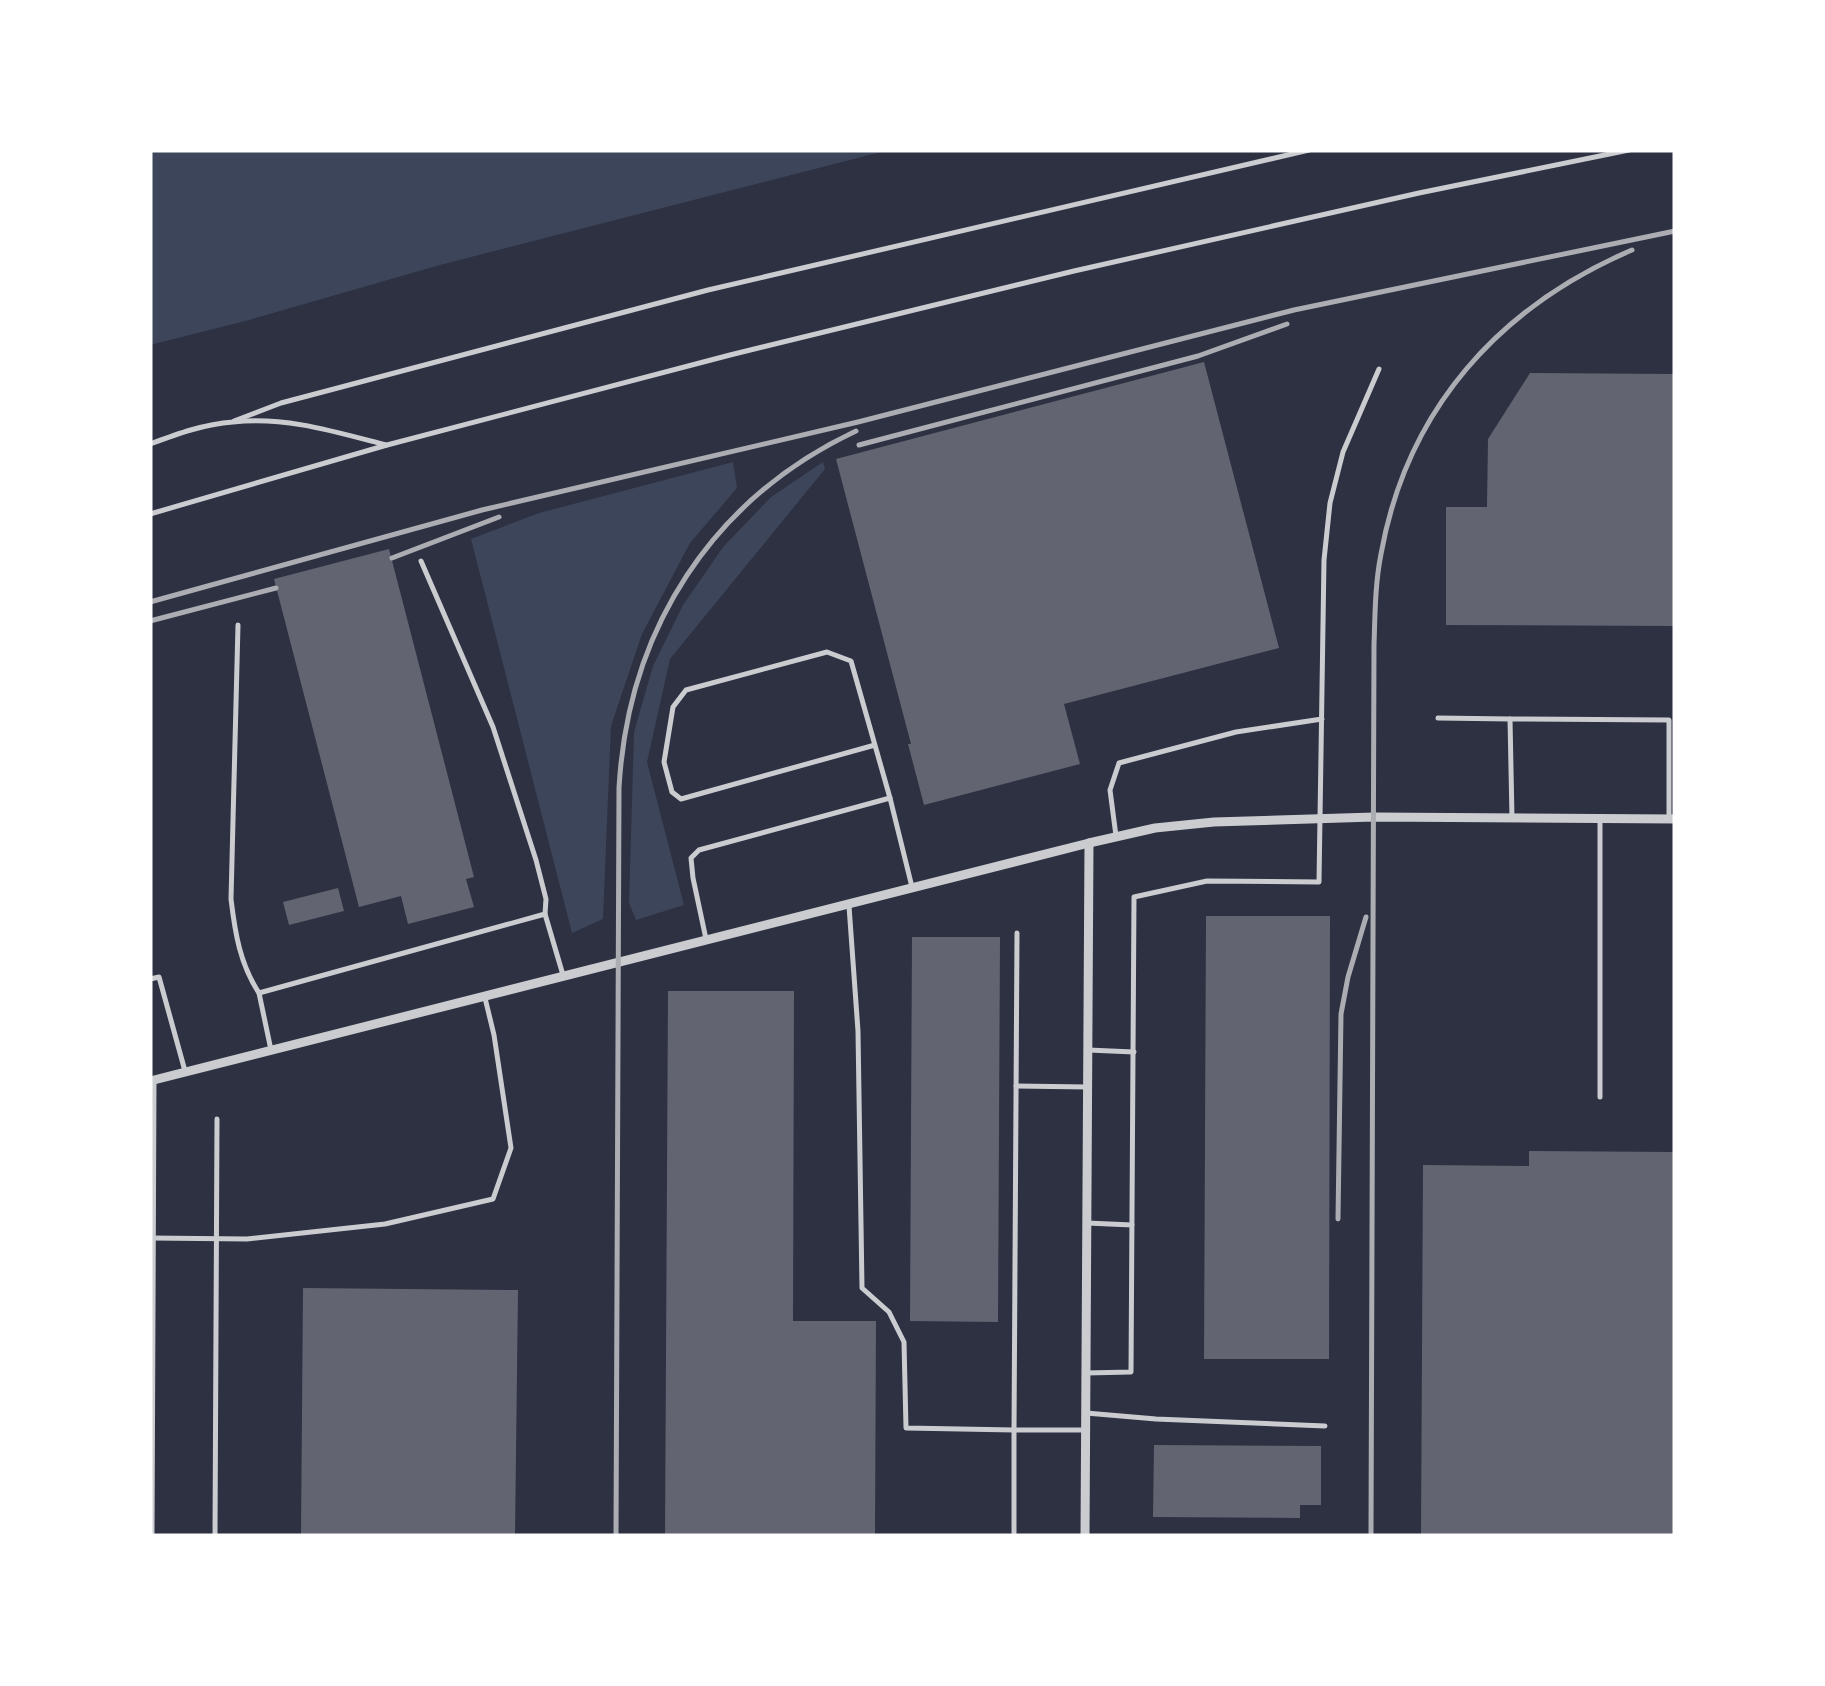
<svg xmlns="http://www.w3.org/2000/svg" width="1825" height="1686" font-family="Quicksand,sans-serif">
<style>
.green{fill:#3c4559}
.building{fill:#626471}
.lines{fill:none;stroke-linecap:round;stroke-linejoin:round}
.service{stroke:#caccd0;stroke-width:5}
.minor{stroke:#caccd0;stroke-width:9}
.rail{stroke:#abadb3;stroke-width:5}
</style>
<rect width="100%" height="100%" fill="#2d3142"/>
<g class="green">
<path d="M 150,150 L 889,150 L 440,265 L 249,320 L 150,345 Z"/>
<path d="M 733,462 L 737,488 L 690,543 L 642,634 L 611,726 L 603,919 L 572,933 L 471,539 L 539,513 Z"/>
<path d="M 823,462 L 825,469 L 670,659 L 647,762 L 684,905 L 636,920 L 629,903 L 634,732 L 653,666 L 683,605 L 723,547 L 771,497 Z"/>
</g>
<g class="building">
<path d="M 1204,362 L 1279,648 L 1064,704 L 1080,764 L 924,805 L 908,744 L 911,744 L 836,459 Z"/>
<path d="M 1530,373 L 1675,374 L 1675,626 L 1446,625 L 1446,507 L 1487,507 L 1488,439 Z"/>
<path d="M 389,549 L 474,877 L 466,879 L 474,907 L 408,924 L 401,896 L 359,907 L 274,579 Z"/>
<path d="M 338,888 L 344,911 L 289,925 L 283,902 Z"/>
<path d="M 1206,916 L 1330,916 L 1329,1359 L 1204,1359 Z"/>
<path d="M 912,937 L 1000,937 L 998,1322 L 910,1321 Z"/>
<path d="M 668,991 L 794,991 L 793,1321 L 876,1321 L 875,1536 L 665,1536 Z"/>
<path d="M 1529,1151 L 1675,1152 L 1675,1536 L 1421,1536 L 1423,1165 L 1529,1166 Z"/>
<path d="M 303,1288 L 518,1290 L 515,1536 L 301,1536 Z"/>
<path d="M 1154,1445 L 1321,1446 L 1321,1505 L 1300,1505 L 1300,1518 L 1153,1517 Z"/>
</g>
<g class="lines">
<g class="service">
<path d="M 234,421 L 281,403 L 708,290 L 1309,150"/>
<path d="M 150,444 C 177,434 204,424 233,422 C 285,416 336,432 386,445"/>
<path d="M 150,514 L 387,445 L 730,355 L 1074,271 L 1419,193 L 1629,150"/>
<path d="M 421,561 L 493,727 L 536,860 L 546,899 L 545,914"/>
<path d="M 238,625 L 231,899 C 235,933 240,964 259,993"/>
<path d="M 1438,718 L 1510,719"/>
<path d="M 875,745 L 681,799 L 672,792 L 664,762 L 673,707 L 686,690 L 827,652 L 851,661 L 890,798"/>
<path d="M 1512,818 L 1510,719 L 1669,720 L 1669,819"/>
<path d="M 1116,836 L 1110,790 L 1119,763 L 1236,732 L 1322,719"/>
<path d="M 849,906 L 858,1031 L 862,1288 L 889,1312 L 904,1342 L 906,1428 L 1014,1430 L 1014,1536"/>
<path d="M 1017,933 L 1014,1430 L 1086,1430"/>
<path d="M 706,939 L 693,878 L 691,858 L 699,850 L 890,798 L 912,887"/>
<path d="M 150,979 L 159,977 L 185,1071"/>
<path d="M 271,1050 L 259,993 L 545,914 L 563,975"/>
<path d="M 1088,1050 L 1134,1052"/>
<path d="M 1016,1086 L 1088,1087"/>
<path d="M 1600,1097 L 1600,819"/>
<path d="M 1087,1223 L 1132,1225"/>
<path d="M 151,1238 L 247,1239 L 385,1224 L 493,1199 L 511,1148 L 494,1035 L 485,998"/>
<path d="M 1086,1373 L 1131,1372 L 1134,897 L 1207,881 L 1319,882 L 1324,560 L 1330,503 L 1343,452 L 1379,369"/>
<path d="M 1086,1413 L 1156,1419 L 1325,1426"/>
<path d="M 215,1536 L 217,1119"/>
</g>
<g class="minor">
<path d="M 150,1081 L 1089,843 L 1155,828 L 1214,822 L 1374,817 L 1675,819"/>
<path d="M 150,1536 L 152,1081"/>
<path d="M 1085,1536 L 1089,843"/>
</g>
<g class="rail">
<path d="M 859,445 L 1198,356 L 1287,324"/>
<path d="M 392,558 L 499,517"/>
<path d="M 150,602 L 482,510 L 858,422 L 1294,310 L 1675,231"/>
<path d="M 150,621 L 276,588"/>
<path d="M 1338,1219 L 1341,1014 L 1348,977 L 1366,917"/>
<path d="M 616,1536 L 619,788 C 628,629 712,499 856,431"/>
<path d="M 1371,1536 L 1374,645 C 1375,615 1375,584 1381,554 C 1407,409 1499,307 1632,250"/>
</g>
</g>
<rect width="1825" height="1686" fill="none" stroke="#ffffff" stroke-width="305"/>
</svg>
